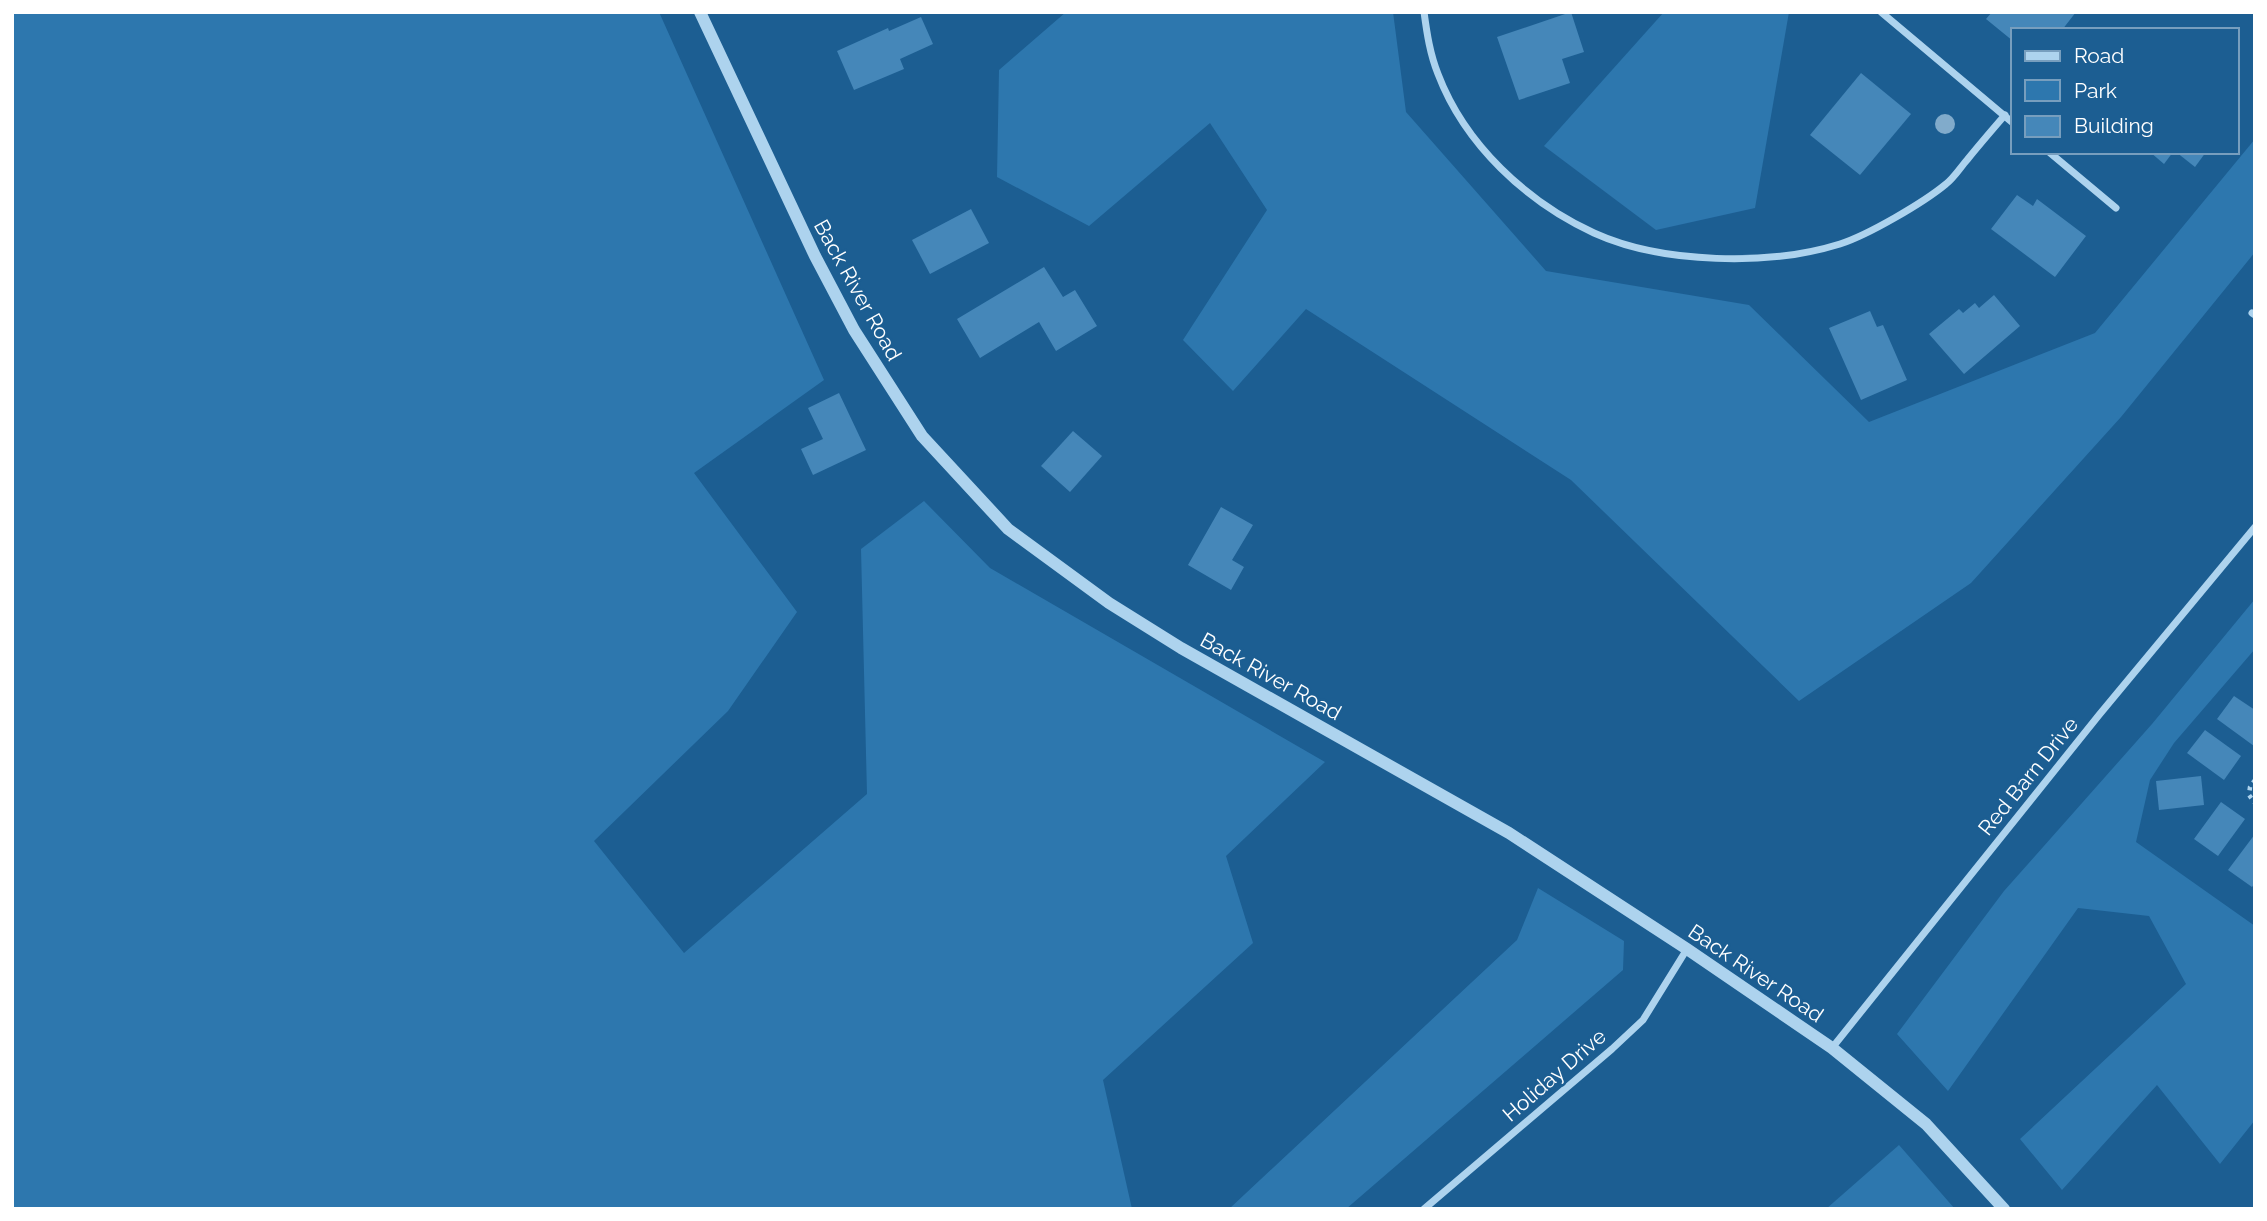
<svg xmlns="http://www.w3.org/2000/svg" width="2267" height="1221" font-family="Raleway,sans-serif">
<style>
.green{fill:#2d77ae}
.building{fill:#4587b9}
.lines{fill:none;stroke-linecap:round;stroke-linejoin:round}
.path{stroke:#add3ee;stroke-width:4.5;stroke-dasharray:3.5 5;stroke-linecap:butt}
.minor{stroke:#add3ee;stroke-width:7}
.tertiary{stroke:#add3ee;stroke-width:12}
.tree{fill:#81abcb}
.labels{text-anchor:middle;dominant-baseline:central;stroke-width:5;stroke-linejoin:round;paint-order:stroke}
.street-label{font-size:21px;fill:#fff;stroke:#1c5e92}
</style>
<rect width="100%" height="100%" fill="#1c5e92"/>
<g class="green">
<path d="M 12,12 L 659,12 L 824,380 L 694,473 L 797,612 L 728,711 L 594,841 L 684,953 L 867,794 L 861,549 L 924,501 L 990,568 L 1325,762 L 1226,856 L 1253,943 L 1103,1080 L 1132,1209 L 12,1209 Z"/>
<path d="M 1066,12 L 1393,12 L 1406,112 L 1546,271 L 1749,305 L 1869,422 L 2095,333 L 2255,139 L 2255,252 L 2247,262 L 2121,417 L 1971,583 L 1799,701 L 1571,480 L 1306,309 L 1233,391 L 1183,340 L 1267,210 L 1210,123 L 1089,226 L 997,177 L 999,70 Z"/>
<path d="M 1664,12 L 1789,12 L 1755,208 L 1656,230 L 1544,146 Z"/>
<path d="M 2255,599 L 2255,649 L 2174,743 L 2150,780 L 2136,842 L 2255,926 L 2255,1120 L 2220,1164 L 2157,1085 L 2062,1190 L 2020,1139 L 2186,984 L 2149,916 L 2078,908 L 1948,1091 L 1897,1034 L 2004,891 L 2152,724 Z"/>
<path d="M 1538,888 L 1624,941 L 1623,970 L 1346,1209 L 1229,1209 L 1517,940 Z"/>
<path d="M 1899,1145 L 1955,1209 L 1826,1209 Z"/>
</g>
<g class="building">
<path d="M 1571,12 L 1584,52 L 1562,59 L 1570,83 L 1519,100 L 1497,37 Z"/>
<path d="M 1992,12 L 2076,12 L 2062,30 L 2038,30 L 2035,27 L 2033,30 L 2013,30 L 2013,41 L 1986,19 Z"/>
<path d="M 921,17 L 933,44 L 900,59 L 904,69 L 854,90 L 837,51 L 888,28 L 889,31 Z"/>
<path d="M 1861,73 L 1911,114 L 1860,175 L 1810,135 Z"/>
<path d="M 2150,152 L 2173,152 L 2164,164 Z"/>
<path d="M 2176,152 L 2206,152 L 2195,167 Z"/>
<path d="M 2017,195 L 2033,206 L 2037,199 L 2086,236 L 2055,277 L 1991,229 Z"/>
<path d="M 971,209 L 989,243 L 930,274 L 912,240 Z"/>
<path d="M 1044,267 L 1063,297 L 1075,290 L 1097,326 L 1056,351 L 1039,322 L 980,358 L 957,319 Z"/>
<path d="M 1994,295 L 2020,326 L 1964,374 L 1929,334 L 1959,309 L 1963,313 L 1975,303 L 1979,308 Z"/>
<path d="M 1870,311 L 1877,327 L 1883,325 L 1907,380 L 1861,400 L 1829,328 Z"/>
<path d="M 839,393 L 866,450 L 813,475 L 801,449 L 823,439 L 808,408 Z"/>
<path d="M 1073,431 L 1102,456 L 1070,492 L 1041,466 Z"/>
<path d="M 1221,507 L 1253,525 L 1232,560 L 1244,567 L 1231,590 L 1188,565 Z"/>
<path d="M 2234,696 L 2255,710 L 2254,746 L 2217,719 Z"/>
<path d="M 2205,730 L 2241,756 L 2224,780 L 2187,753 Z"/>
<path d="M 2201,776 L 2204,805 L 2159,810 L 2156,781 Z"/>
<path d="M 2221,802 L 2245,819 L 2218,856 L 2194,839 Z"/>
<path d="M 2255,834 L 2255,883 L 2252,887 L 2228,870 Z"/>
</g>
<g class="lines">
<path class="path" d="M 2255,780 L 2250,787 L 2249,795 L 2255,803"/>
<g class="minor">
<path d="M 1424,12 C 1427,34 1430,54 1438,74 C 1465,145 1527,202 1594,233 C 1662,264 1770,266 1840,244 C 1868,235 1923,203 1946,184 C 1954,178 1960,168 1967,160 C 1979,145 1992,130 2005,115"/>
<path d="M 1881,12 L 2013,123"/>
<path d="M 2049,152 L 2116,208"/>
<path d="M 2252,313 L 2255,315"/>
<path d="M 1832,1048 L 2099,715 L 2255,527"/>
<path d="M 1424,1209 L 1612,1049 L 1643,1020 L 1687,949"/>
</g>
<path class="tertiary" d="M 700,12 L 815,256 L 854,330 L 922,436 L 1008,529 L 1109,603 L 1181,648 L 1509,833 L 1687,949 L 1832,1048 L 1926,1124 L 2004,1209"/>
</g>
<circle class="tree" cx="1945" cy="124" r="10"/>
<g class="labels">
<g class="street-label">
<text transform="translate(858 290) rotate(61)">Back River Road</text>
<text transform="translate(1271 676) rotate(29)">Back River Road</text>
<text transform="translate(2028 776) rotate(-51)">Red Barn Drive</text>
<text transform="translate(1756 973) rotate(34)">Back River Road</text>
<text transform="translate(1554 1075) rotate(-41)">Holiday Drive</text>
</g>
</g>
<rect width="2267" height="1221" fill="none" stroke="#ffffff" stroke-width="28"/>
<rect x="2011" y="28" width="228" height="126" fill="#1c5e92" stroke="#779ebe" stroke-width="2"/>
<rect x="2025" y="51" width="35" height="10" fill="#add3ee" stroke="#779ebe" stroke-width="2"/>
<text x="2074" y="63" font-size="21" fill="#ffffff">Road</text>
<rect x="2025" y="80" width="35" height="21" fill="#2d77ae" stroke="#779ebe" stroke-width="2"/>
<text x="2074" y="98" font-size="21" fill="#ffffff">Park</text>
<rect x="2025" y="116" width="35" height="21" fill="#4587b9" stroke="#779ebe" stroke-width="2"/>
<text x="2074" y="133" font-size="21" fill="#ffffff">Building</text>
</svg>
